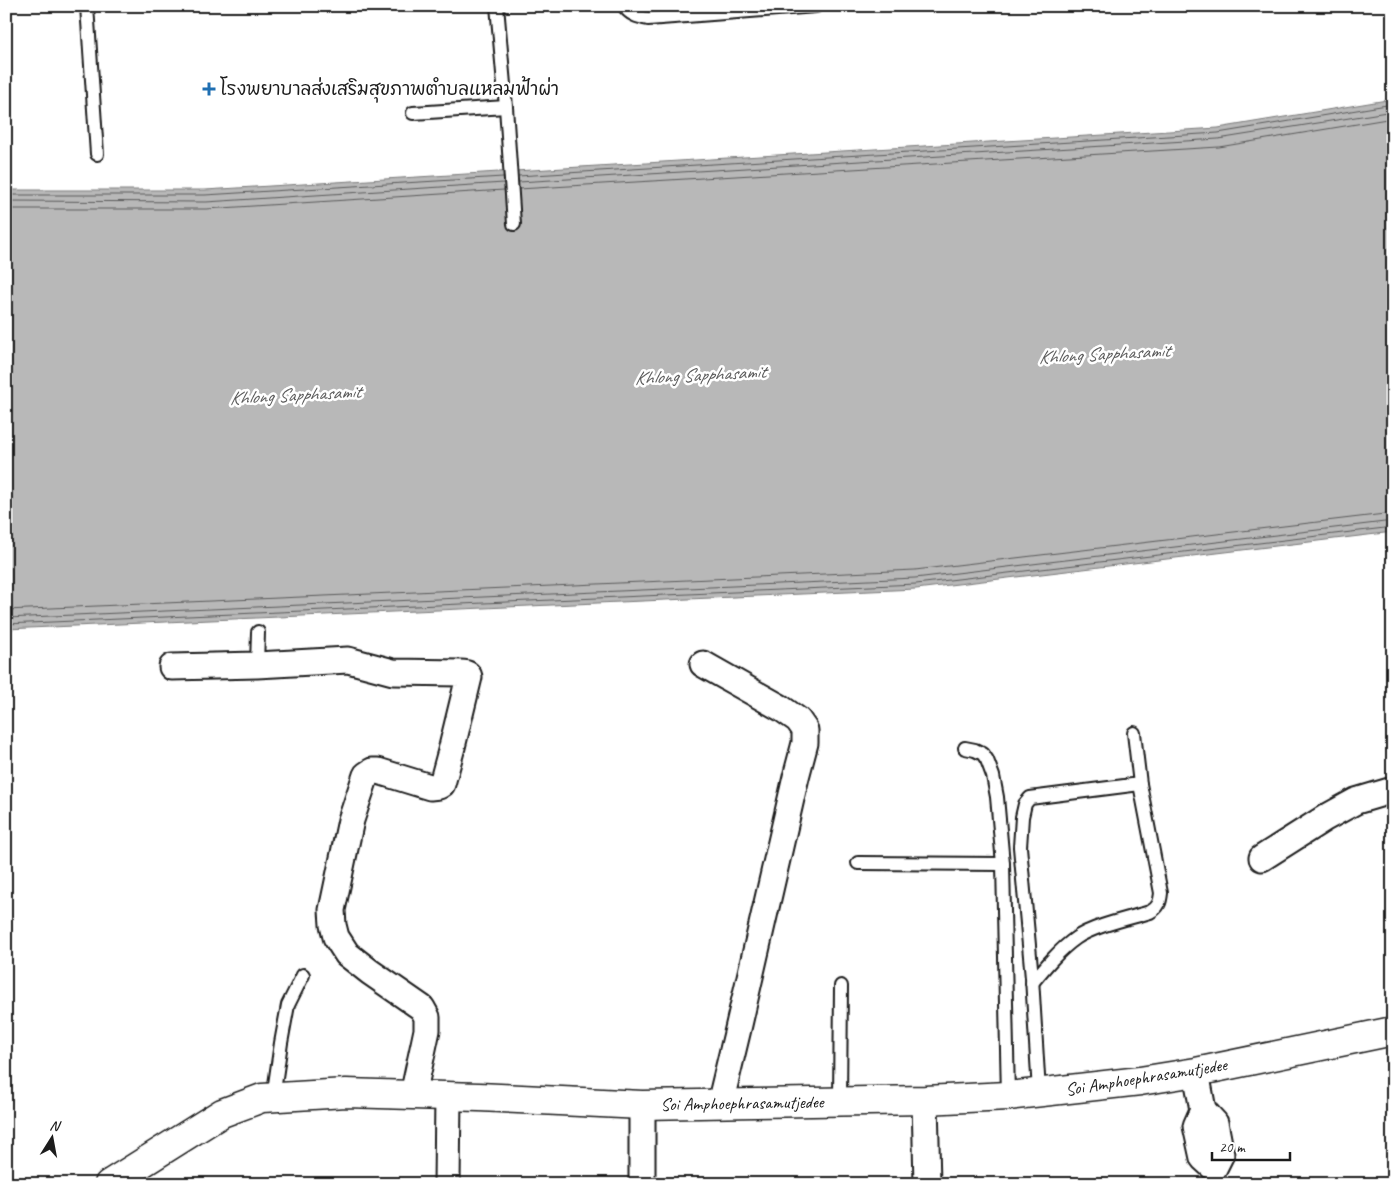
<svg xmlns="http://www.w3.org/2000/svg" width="1399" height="1190" font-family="Caveat,'Playpen Sans Thai',sans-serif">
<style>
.water{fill:#b8b8b8;stroke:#7a7a7a}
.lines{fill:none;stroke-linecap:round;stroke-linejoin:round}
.shore{stroke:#5a5a5a;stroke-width:1}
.service-casing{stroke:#1c1c1c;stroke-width:16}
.minor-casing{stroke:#1c1c1c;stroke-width:29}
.tertiary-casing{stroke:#1c1c1c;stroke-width:31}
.service{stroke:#fff;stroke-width:12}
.minor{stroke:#fff;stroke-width:25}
.tertiary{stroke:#fff;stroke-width:28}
.poi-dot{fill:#1f6fb2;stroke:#fff;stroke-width:2}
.labels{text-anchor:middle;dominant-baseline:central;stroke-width:5;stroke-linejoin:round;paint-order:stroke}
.poi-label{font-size:18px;fill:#1c1c1c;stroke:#fff;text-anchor:start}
.street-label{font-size:18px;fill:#1c1c1c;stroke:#fff}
.water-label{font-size:19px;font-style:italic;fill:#5a5a5a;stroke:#fff}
</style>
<rect width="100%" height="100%" fill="#fff"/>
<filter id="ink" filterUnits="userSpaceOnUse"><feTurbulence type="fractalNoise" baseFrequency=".02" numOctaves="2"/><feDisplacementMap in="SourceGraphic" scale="10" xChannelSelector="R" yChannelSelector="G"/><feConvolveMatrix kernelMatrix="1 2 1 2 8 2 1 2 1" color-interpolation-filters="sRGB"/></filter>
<g filter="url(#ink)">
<path class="water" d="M 1393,99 L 1393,532 L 916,589 L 6,629 L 6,190 L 205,190 L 1218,128 Z"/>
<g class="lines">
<g class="shore">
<path d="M 518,176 L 1218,133 L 1393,104"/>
<path d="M 519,182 L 1218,139 L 1393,111"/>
<path d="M 519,189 L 1219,147 L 1393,118"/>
<path d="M 6,195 L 205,195 L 503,177"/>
<path d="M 6,201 L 206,202 L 504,183"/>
<path d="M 6,209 L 206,209 L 504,190"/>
<path d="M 6,610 L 915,570 L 1393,513"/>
<path d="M 6,618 L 915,578 L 1393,521"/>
<path d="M 6,624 L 916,584 L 1393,527"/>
</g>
<defs>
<g id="service">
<path d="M 87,6 L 97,154"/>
<path d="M 497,6 L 506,107 L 514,224"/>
<path d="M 624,6 C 630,15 638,17 648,19 L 816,6"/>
<path d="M 413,113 L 506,107"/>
<path d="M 257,665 L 258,632"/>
<path d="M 965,748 L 975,750 L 983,754 L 987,760 L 993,776 L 997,797 L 1003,864 L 1008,1096"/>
<path d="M 858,863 L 1003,864"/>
<path d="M 1032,983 C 1045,967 1059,950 1076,938 C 1093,926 1130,918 1150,912 C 1159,907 1160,902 1161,893 L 1140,784 L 1134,733"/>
<path d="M 1039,1092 L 1032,978 L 1020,847 L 1022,817 L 1025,804 L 1030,798 L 1140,784"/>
<path d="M 273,1098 L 281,1043 L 288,1005 L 303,975"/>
<path d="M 840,1102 L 841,986"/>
</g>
<g id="minor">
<path d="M 703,664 L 781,708 L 798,720 L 805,730 L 805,743 L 796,777 L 738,1029 L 720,1104"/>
<path d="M 172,667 L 257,665 L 348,660 L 393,672 L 461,673 C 465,673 468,673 469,677 L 452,747 L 442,784 L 439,786 L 430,787 L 378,771 L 372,771 L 366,775 L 351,820 L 332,910 L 333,925 L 336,937 L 347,954 L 370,972 L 422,1008 L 427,1017 L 427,1030 L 413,1095"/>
<path d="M 1262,858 L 1325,818 L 1356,801 L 1393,790"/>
<path d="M 1196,1072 L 1203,1110"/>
<path d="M 925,1100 L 927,1184"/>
<path d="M 642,1105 L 642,1184"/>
<path d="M 1203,1110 L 1215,1123 L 1221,1154 L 1214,1168 L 1203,1158 L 1196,1126 Z"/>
<path d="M 447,1184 L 448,1096"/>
</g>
<path id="tertiary" d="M 109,1184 L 222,1113 L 262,1098 L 346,1093 L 479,1097 L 642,1105 L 925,1100 L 1008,1096 L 1140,1081 L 1196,1072 L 1393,1031"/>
</defs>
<use href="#service" class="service-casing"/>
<use href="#minor" class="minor-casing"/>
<use href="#tertiary" class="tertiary-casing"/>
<use href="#service" class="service"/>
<use href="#minor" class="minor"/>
<use href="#tertiary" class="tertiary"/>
</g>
</g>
<path class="poi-dot" d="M206.5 81.5h5v5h5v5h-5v5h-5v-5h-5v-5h5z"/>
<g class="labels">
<g class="poi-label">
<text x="220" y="89">โรงพยาบาลส่งเสริมสุขภาพตำบลแหลมฟ้าผ่า</text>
</g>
<g class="street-label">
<text transform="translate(1146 1077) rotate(-9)">Soi Amphoephrasamutjedee</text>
<text transform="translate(742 1103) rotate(-1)">Soi Amphoephrasamutjedee</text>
</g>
<g class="water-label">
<text transform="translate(1104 354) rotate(-3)">Khlong Sapphasamit</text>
<text transform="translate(700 375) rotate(-3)">Khlong Sapphasamit</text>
<text transform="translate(295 395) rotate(-3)">Khlong Sapphasamit</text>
</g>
</g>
<rect width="1399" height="1190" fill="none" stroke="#fff" stroke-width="25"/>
<rect x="12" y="12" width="1374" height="1165" fill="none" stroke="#1c1c1c" stroke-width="2" filter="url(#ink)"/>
<g transform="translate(52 1138) rotate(11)" stroke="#ffffff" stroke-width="4" paint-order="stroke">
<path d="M0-4L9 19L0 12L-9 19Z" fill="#1c1c1c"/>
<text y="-8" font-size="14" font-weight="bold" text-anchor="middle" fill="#1c1c1c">N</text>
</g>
<path d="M1212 1152v8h78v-8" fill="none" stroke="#1c1c1c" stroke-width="2.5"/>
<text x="1219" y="1152" font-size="15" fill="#1c1c1c" stroke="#ffffff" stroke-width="4" paint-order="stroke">20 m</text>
</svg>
